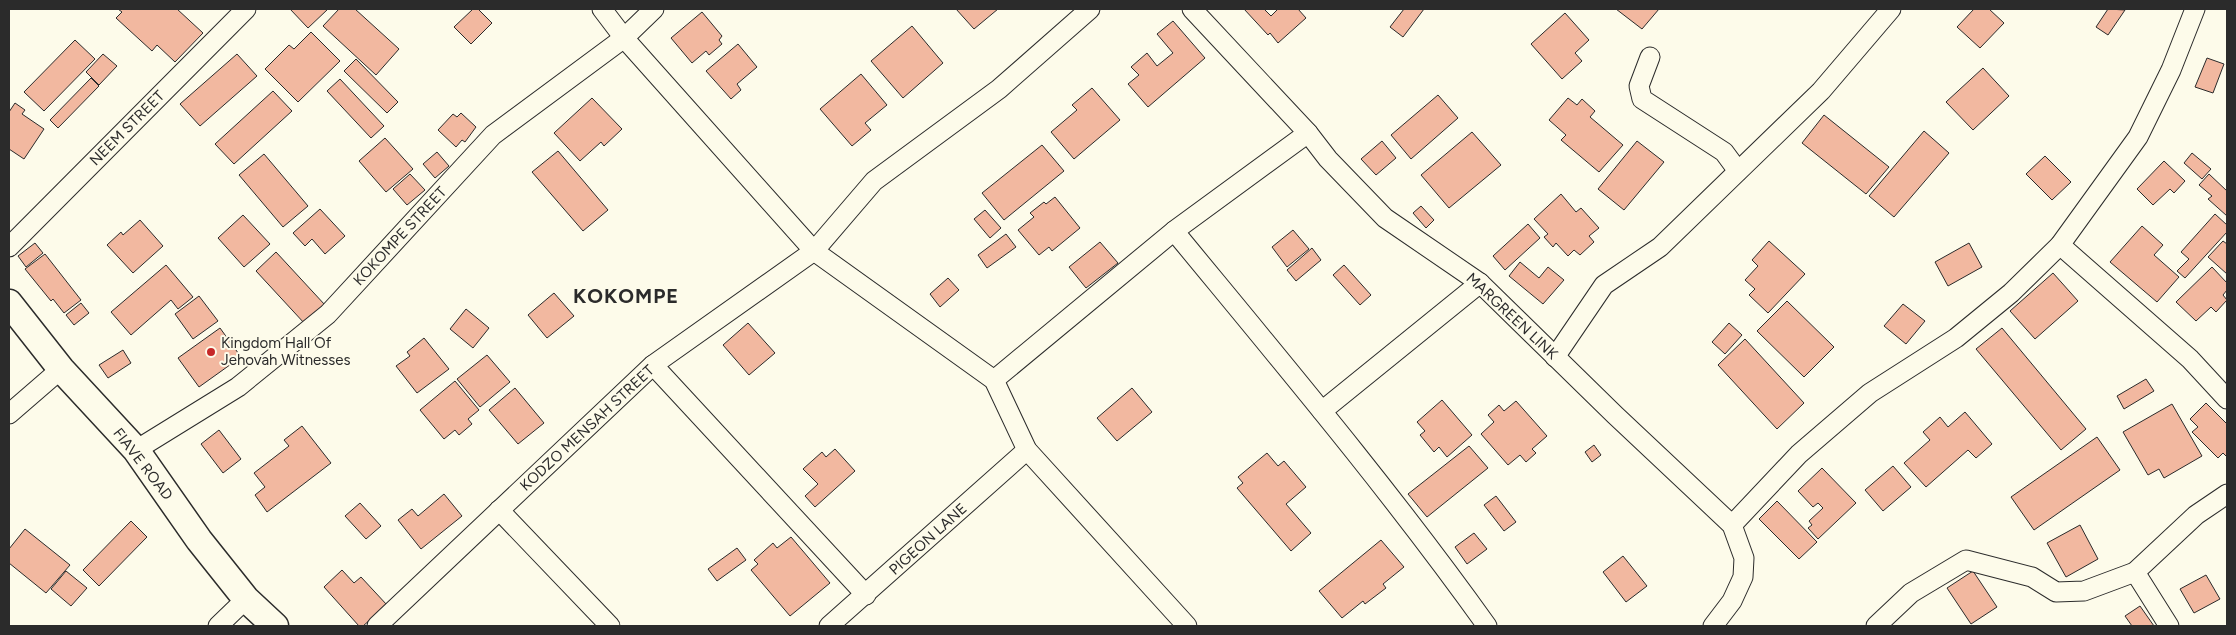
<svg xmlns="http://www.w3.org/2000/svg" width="2236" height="635" font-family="Figtree,sans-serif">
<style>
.building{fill:#f2b8a0;stroke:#2b2b2b}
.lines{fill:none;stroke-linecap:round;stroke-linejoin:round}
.street-casing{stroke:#2b2b2b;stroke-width:21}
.secondary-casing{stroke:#2b2b2b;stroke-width:29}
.street{stroke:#fdfbea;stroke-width:19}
.secondary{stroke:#fdfbea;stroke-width:26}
.poi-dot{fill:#c62828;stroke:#fdfbea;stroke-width:2}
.labels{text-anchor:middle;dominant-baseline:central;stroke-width:4;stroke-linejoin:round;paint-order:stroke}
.street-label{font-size:15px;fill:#2b2b2b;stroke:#fdfbea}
.poi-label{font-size:15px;fill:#2b2b2b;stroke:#fdfbea;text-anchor:start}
.district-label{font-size:20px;font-weight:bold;letter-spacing:1px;fill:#2b2b2b;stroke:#fdfbea}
</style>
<rect width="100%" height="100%" fill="#fdfbea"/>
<g class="building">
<path d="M 118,9 L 177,9 L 203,33 L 175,62 L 157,45 L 152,51 L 116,18 L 122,12 Z"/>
<path d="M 290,9 L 328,9 L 308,28 Z"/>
<path d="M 339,9 L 355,9 L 399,49 L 376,75 L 323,26 Z"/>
<path d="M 473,9 L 478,9 L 492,23 L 471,44 L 454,27 Z"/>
<path d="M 956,9 L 998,9 L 974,29 Z"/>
<path d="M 1244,9 L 1264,9 L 1271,16 L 1278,9 L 1298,9 L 1306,18 L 1278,43 L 1270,33 L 1268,35 Z"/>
<path d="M 1404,9 L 1424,9 L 1403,37 L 1390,27 Z"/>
<path d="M 1616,9 L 1659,9 L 1642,29 Z"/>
<path d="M 1974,9 L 1989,9 L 2004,23 L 1980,48 L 1957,27 Z"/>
<path d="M 2108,9 L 2125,10 L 2108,35 L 2096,27 Z"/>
<path d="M 702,12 L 722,36 L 719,40 L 722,44 L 709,55 L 706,51 L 692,63 L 671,38 Z"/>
<path d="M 1565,13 L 1589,40 L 1575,53 L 1582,61 L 1562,79 L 1531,44 Z"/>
<path d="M 1173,21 L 1205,58 L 1148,107 L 1128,84 L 1139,75 L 1131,67 L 1147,53 L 1157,66 L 1173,53 L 1157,34 Z"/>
<path d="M 912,26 L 943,63 L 903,98 L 871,61 Z"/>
<path d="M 311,32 L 340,61 L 298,102 L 265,69 L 289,45 L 294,49 Z"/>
<path d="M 75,40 L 95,59 L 44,111 L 24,92 Z"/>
<path d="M 738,44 L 757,67 L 737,84 L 741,90 L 731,99 L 706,71 Z"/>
<path d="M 103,54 L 117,66 L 99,85 L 86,72 Z"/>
<path d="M 237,54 L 257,76 L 200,126 L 180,104 Z"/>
<path d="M 2207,58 L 2224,64 L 2213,93 L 2195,87 Z"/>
<path d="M 356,59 L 398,102 L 387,113 L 344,71 Z"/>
<path d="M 1983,68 L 2009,96 L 1973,130 L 1946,102 Z"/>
<path d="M 861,74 L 887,105 L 865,123 L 871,130 L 852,146 L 820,109 Z"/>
<path d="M 91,78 L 99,86 L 58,128 L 50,120 Z"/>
<path d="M 340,79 L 384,126 L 371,138 L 327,91 Z"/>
<path d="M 1092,88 L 1120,120 L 1074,159 L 1051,132 L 1077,110 L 1072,105 Z"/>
<path d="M 273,91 L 292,111 L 234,164 L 215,144 Z"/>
<path d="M 1438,95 L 1458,118 L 1411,159 L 1391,135 Z"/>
<path d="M 592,98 L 622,129 L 604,146 L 601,142 L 580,161 L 554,133 Z"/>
<path d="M 1568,98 L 1577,105 L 1582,99 L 1595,111 L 1590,117 L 1623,145 L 1599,172 L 1561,140 L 1566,135 L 1549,120 Z"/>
<path d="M 15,103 L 25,110 L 22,114 L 44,129 L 24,159 L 9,149 L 9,112 Z"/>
<path d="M 461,113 L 476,127 L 465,142 L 462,140 L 456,147 L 438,130 L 453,114 L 457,117 Z"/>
<path d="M 1824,115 L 1889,167 L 1866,194 L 1802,143 Z"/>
<path d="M 1924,131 L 1949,153 L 1894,217 L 1869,196 Z"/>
<path d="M 1472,132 L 1501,165 L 1449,208 L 1421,175 Z"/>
<path d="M 385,138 L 413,169 L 386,192 L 359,161 Z"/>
<path d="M 1382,141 L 1396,158 L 1376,175 L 1361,159 Z"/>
<path d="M 1637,141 L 1664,162 L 1624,210 L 1598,189 Z"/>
<path d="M 1042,145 L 1064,171 L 1004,220 L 982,193 Z"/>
<path d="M 558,151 L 608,210 L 583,231 L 532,172 Z"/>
<path d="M 437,152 L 449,166 L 435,178 L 423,164 Z"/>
<path d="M 2192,153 L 2211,169 L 2202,179 L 2184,163 Z"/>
<path d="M 264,154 L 308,206 L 283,227 L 239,175 Z"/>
<path d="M 2045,156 L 2071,182 L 2052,200 L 2026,174 Z"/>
<path d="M 2164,161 L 2185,181 L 2174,193 L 2170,189 L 2153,205 L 2137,189 Z"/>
<path d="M 410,174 L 425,190 L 407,205 L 393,189 Z"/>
<path d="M 2209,174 L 2227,191 L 2227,216 L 2208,199 L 2212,196 L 2199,185 Z"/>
<path d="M 1561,194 L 1576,212 L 1581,208 L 1599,228 L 1589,236 L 1594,242 L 1580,255 L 1574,250 L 1568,256 L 1556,243 L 1553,247 L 1544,237 L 1548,234 L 1534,219 Z"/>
<path d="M 1055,197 L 1080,228 L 1052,251 L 1049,247 L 1039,255 L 1018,230 L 1034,217 L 1030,213 L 1044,202 L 1046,204 Z"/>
<path d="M 1421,206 L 1434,220 L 1426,228 L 1413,213 Z"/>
<path d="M 320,209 L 345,236 L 325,254 L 312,239 L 305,246 L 293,233 Z"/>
<path d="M 985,210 L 1001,228 L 990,238 L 974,219 Z"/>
<path d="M 2215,214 L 2227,225 L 2227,232 L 2185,278 L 2177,271 L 2189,259 L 2181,252 Z"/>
<path d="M 243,215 L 270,244 L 244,267 L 218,238 Z"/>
<path d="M 140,220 L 163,246 L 133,273 L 107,245 L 121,232 L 123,235 Z"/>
<path d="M 1528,224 L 1540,238 L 1505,270 L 1493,256 Z"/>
<path d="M 2142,226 L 2163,245 L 2154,255 L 2179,277 L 2157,302 L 2110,262 Z"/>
<path d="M 1293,230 L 1309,249 L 1287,267 L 1272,247 Z"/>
<path d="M 1006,234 L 1016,247 L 987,268 L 978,255 Z"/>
<path d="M 1769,241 L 1805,274 L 1768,313 L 1749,295 L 1755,289 L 1745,280 L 1758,266 L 1752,260 Z"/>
<path d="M 2223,241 L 2227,244 L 2227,274 L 2208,257 Z"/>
<path d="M 1100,242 L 1118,263 L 1086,288 L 1069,267 Z"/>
<path d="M 35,243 L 43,253 L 26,267 L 18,256 Z"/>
<path d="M 1969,243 L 1982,267 L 1948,286 L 1935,262 Z"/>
<path d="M 1312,248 L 1321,260 L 1296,281 L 1287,270 Z"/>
<path d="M 276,252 L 325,305 L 305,324 L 256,271 Z"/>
<path d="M 45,254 L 81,300 L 64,313 L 53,299 L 51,301 L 25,269 Z"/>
<path d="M 1520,262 L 1539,278 L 1548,267 L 1564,280 L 1543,304 L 1509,276 Z"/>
<path d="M 166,265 L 193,297 L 178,309 L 171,300 L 131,335 L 111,312 Z"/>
<path d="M 1344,265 L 1371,295 L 1360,305 L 1333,275 Z"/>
<path d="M 2212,267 L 2227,283 L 2227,290 L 2223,295 L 2227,300 L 2216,312 L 2211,307 L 2196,321 L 2176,302 Z"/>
<path d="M 2053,273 L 2078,301 L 2035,339 L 2010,311 Z"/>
<path d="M 948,278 L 959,290 L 940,307 L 930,294 Z"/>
<path d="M 554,293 L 574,316 L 547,338 L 528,315 Z"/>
<path d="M 199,296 L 218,321 L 193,339 L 175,314 Z"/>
<path d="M 1787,301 L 1834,347 L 1804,377 L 1757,331 Z"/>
<path d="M 81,303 L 89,313 L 74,325 L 66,315 Z"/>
<path d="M 1903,304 L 1925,321 L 1906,344 L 1884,326 Z"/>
<path d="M 466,309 L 489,328 L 473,348 L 450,329 Z"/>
<path d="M 748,323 L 775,353 L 749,375 L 723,345 Z"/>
<path d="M 1729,323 L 1742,335 L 1725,354 L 1712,342 Z"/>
<path d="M 220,328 L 241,357 L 199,387 L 178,358 Z"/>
<path d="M 2002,328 L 2086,429 L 2061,450 L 1976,349 Z"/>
<path d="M 424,338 L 449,369 L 417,393 L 396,366 L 410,356 L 407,352 Z"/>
<path d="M 1745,339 L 1804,403 L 1777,429 L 1718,365 Z"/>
<path d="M 123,350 L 131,363 L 108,378 L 99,365 Z"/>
<path d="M 487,355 L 510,382 L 480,407 L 457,379 Z"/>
<path d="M 2146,379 L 2154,391 L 2124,409 L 2117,396 Z"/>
<path d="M 455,381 L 479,410 L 468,419 L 472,424 L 459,435 L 455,430 L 444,439 L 420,410 Z"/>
<path d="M 515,388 L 544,423 L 518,444 L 489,410 Z"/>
<path d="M 1132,388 L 1152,412 L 1117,441 L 1097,418 Z"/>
<path d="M 1442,400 L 1472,435 L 1447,457 L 1439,447 L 1434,452 L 1420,435 L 1425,431 L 1417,422 Z"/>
<path d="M 1516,401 L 1547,436 L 1532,449 L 1536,453 L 1526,462 L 1520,455 L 1508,465 L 1481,434 L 1494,422 L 1488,415 L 1499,405 L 1504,411 Z"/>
<path d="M 2206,403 L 2227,424 L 2227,457 L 2223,453 L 2218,458 L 2192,432 L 2198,427 L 2190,419 Z"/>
<path d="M 2172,404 L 2202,456 L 2164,478 L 2159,469 L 2148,475 L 2123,432 Z"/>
<path d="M 1965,412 L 1992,444 L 1976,458 L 1968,450 L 1926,487 L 1904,463 L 1930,440 L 1923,432 L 1940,417 L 1948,427 Z"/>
<path d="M 302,426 L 331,463 L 267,512 L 255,495 L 265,487 L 254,473 L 289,446 L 284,440 Z"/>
<path d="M 219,430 L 241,459 L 223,473 L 201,444 Z"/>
<path d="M 2097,437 L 2120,470 L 2034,530 L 2011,497 Z"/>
<path d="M 1594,445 L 1601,455 L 1592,462 L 1585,452 Z"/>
<path d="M 1469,446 L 1488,468 L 1427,517 L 1408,494 Z"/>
<path d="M 835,449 L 855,471 L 815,507 L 805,496 L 818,484 L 803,469 L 822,452 L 826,457 Z"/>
<path d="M 1267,453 L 1278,466 L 1284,461 L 1306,487 L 1286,504 L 1311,533 L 1291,551 L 1237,488 L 1243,483 L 1238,477 Z"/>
<path d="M 1893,466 L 1911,487 L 1883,511 L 1865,490 Z"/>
<path d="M 1822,468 L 1856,503 L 1818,539 L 1808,528 L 1812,525 L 1809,521 L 1823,508 L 1818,503 L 1813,507 L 1798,491 Z"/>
<path d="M 444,494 L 462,516 L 421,549 L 398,520 L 412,509 L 418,516 Z"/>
<path d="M 1496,496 L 1516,522 L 1504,531 L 1484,505 Z"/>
<path d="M 1777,501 L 1817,542 L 1799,559 L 1759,519 Z"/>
<path d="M 360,503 L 381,526 L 366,539 L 345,516 Z"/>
<path d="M 131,521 L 147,537 L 99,586 L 83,570 Z"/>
<path d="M 2080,525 L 2098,559 L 2066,577 L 2047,543 Z"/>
<path d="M 25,529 L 70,565 L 46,593 L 9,563 L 9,549 Z"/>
<path d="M 1474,533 L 1487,549 L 1467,564 L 1455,547 Z"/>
<path d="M 791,537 L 830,583 L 790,616 L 751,570 L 758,564 L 754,560 L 773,543 L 777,548 Z"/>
<path d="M 1381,540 L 1404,567 L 1383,584 L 1386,588 L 1365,604 L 1363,601 L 1342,618 L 1319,591 Z"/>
<path d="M 737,548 L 746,560 L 717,581 L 708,569 Z"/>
<path d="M 1623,556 L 1647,586 L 1626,602 L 1603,572 Z"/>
<path d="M 342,570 L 354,583 L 361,577 L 387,605 L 363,626 L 359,626 L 324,587 Z"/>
<path d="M 66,571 L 87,588 L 71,606 L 51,589 Z"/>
<path d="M 1973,571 L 1997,607 L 1971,624 L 1947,588 Z"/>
<path d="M 2206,575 L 2220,599 L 2194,613 L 2180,589 Z"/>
<path d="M 2140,606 L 2154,626 L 2132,626 L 2125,616 Z"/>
</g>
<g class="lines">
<defs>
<g id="street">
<path d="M 602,9 L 624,38 L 814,251 L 994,380 L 1027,450 L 1187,626"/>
<path d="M 1192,9 L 1308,133 L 1328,159 L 1385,218 L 1480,283 L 1615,415 L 1732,525 L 1744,558 L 1743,577 L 1732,601 L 1713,626"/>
<path d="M 1650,57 L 1639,86 L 1642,99 L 1724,152 L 1738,171"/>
<path d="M 1174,231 C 1281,361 1389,489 1487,626"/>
<path d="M 2060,245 L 2190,359 L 2227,399"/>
<path d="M 9,247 L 246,9"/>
<path d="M 1555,357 L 1604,285 L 1660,247 L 1821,91 L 1891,9"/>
<path d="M 653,365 L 866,595"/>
<path d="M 994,380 L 1174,231 L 1308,133"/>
<path d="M 1322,411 L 1480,283"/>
<path d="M 9,414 L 61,369"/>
<path d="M 136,450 L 238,387 L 328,314 L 493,135 L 624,38 L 654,9"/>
<path d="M 499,510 L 610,626"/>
<path d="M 1732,525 L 1799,454 L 1870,393 L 1956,338 L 2011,293 L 2060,245 L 2138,137 L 2171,70 L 2195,9"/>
<path d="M 2135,572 L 2169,626"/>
<path d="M 218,626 L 246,599"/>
<path d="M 377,626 L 653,365 L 814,251 L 874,181 L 999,89 L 1090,9"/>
<path d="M 829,626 L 1027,450"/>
<path d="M 1876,626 L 1911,593 L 1966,560 L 2032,577 L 2056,592 L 2084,591 L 2135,572 L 2196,515 L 2227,494"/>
</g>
<path id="secondary" d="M 9,303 L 61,369 L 136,450 L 199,540 L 246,599 L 275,626"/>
</defs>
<use href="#street" class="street-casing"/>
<use href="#secondary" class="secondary-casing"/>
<use href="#street" class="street"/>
<use href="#secondary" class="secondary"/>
</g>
<circle class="poi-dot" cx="211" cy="352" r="5"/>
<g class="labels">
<g class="street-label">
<text transform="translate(127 128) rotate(-45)">NEEM STREET</text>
<text transform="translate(400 236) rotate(-47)">KOKOMPE STREET</text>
<text transform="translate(1512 316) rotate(43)">MARGREEN LINK</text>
<text transform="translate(587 428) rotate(-43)">KODZO MENSAH STREET</text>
<text transform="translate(143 464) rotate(52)">FIAVE ROAD</text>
<text transform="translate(928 539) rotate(-42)">PIGEON LANE</text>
</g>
<g class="poi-label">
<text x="221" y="343">Kingdom Hall Of<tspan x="221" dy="17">Jehovah Witnesses</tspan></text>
</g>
<g class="district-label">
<text x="626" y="296">KOKOMPE</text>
</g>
</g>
<rect width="2236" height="635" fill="none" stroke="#2b2b2b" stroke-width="20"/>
</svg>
